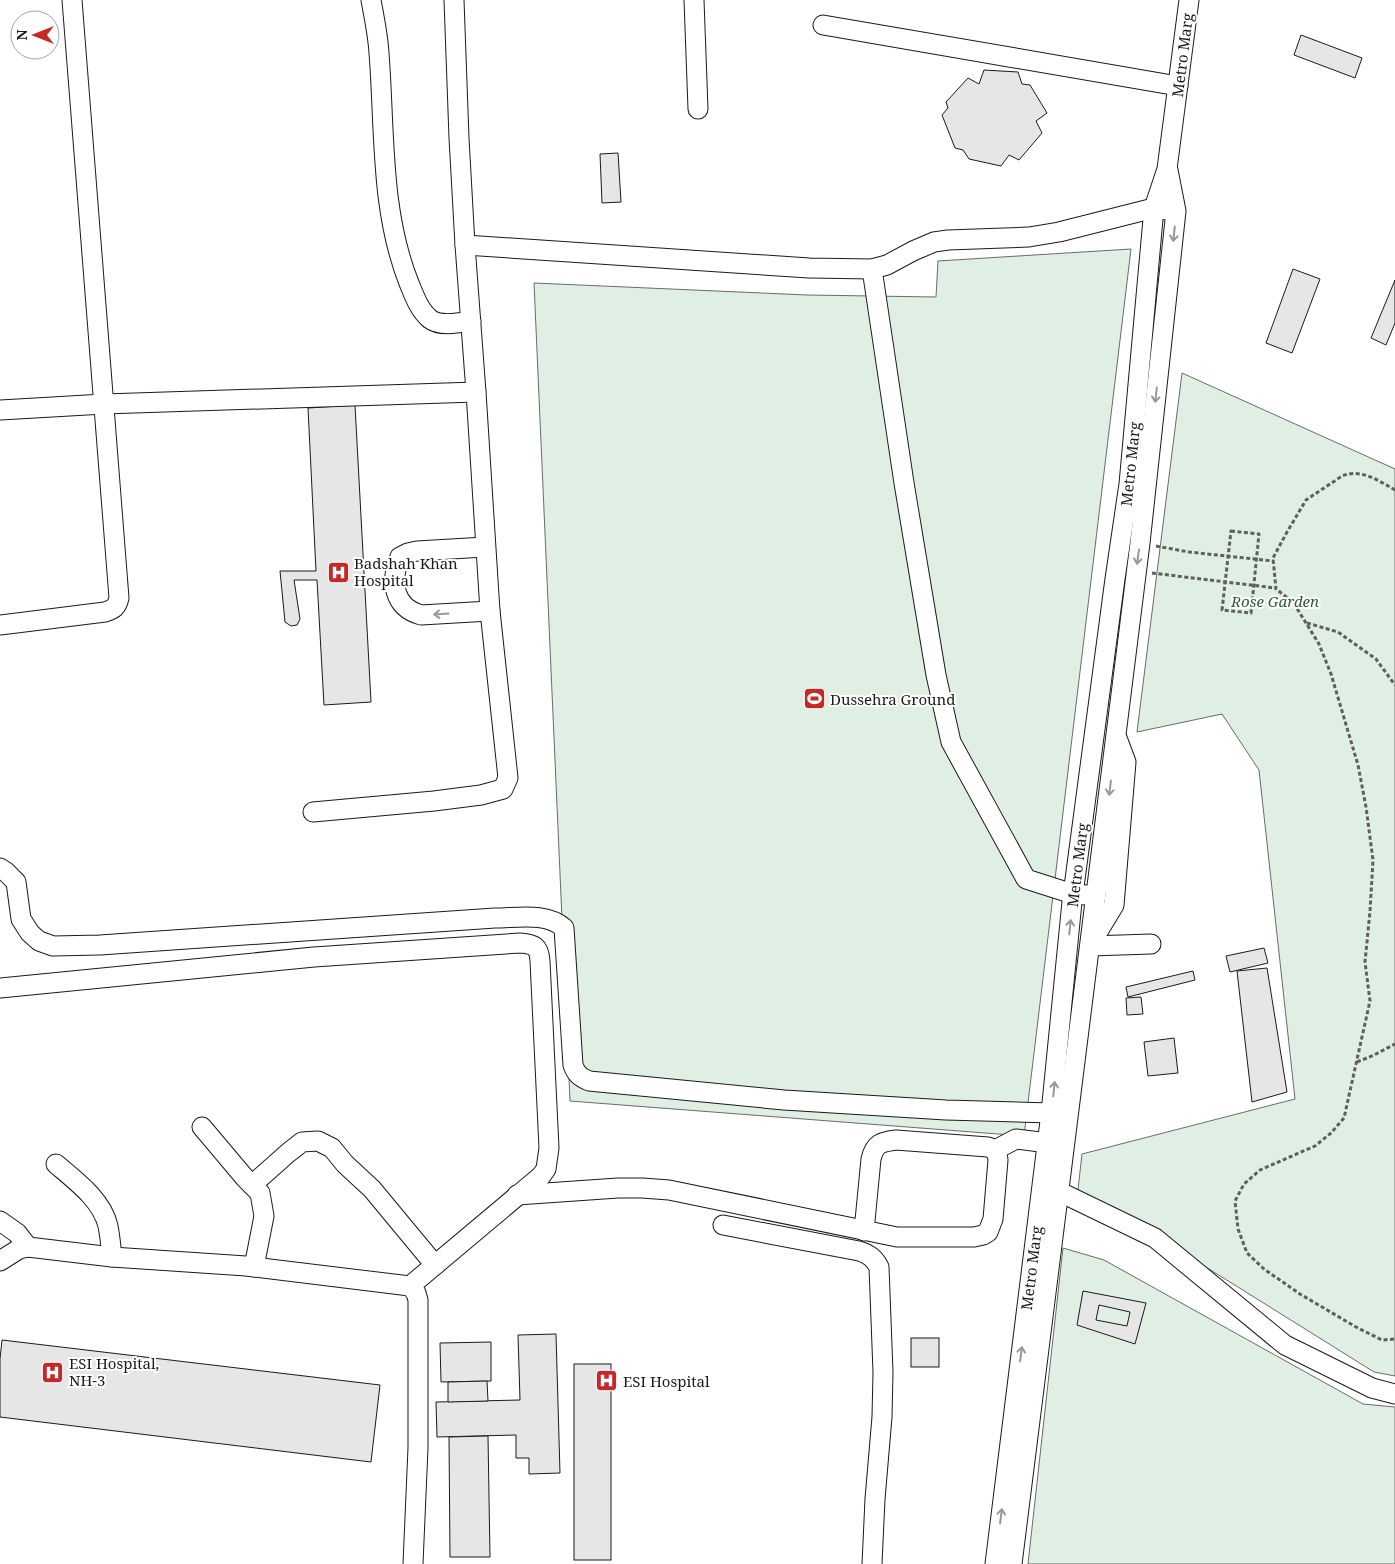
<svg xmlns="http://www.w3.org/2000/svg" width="1395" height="1564" font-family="'Noto Serif',serif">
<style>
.green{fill:#e0efe3;stroke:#6a6a6a}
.building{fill:#e6e6e6;stroke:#1a1a1a;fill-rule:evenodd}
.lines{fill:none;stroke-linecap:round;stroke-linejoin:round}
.minor-casing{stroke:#1a1a1a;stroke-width:21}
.path{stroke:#5f5f5f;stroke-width:3;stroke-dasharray:4 2.5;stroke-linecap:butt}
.minor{stroke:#fff;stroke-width:19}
.oneway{stroke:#989898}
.labels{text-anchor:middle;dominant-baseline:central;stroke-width:4;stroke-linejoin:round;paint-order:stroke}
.street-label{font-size:15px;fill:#1a1a1a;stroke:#fff}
.poi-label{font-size:15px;fill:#1a1a1a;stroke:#fff;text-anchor:start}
.park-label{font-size:15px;font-style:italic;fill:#2b5a34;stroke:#fff}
</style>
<rect width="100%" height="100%" fill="#fff"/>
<g class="green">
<path d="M 1131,249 L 1024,1136 L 570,1101 L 534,283 L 807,295 L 936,297 L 938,261 Z"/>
<path d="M 1182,373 L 1395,469 L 1395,1376 L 1374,1372 L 1161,1239 L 1076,1207 L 1082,1154 L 1295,1099 L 1259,770 L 1222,714 L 1137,732 Z"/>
<path d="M 1063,1248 L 1104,1260 L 1363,1404 L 1395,1407 L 1395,1564 L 1028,1564 Z"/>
</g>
<g class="building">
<path d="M 1301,35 L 1362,58 L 1355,78 L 1294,55 Z"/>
<path d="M 984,70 L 1018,72 L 1022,84 L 1030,85 L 1047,113 L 1036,121 L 1042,133 L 1019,160 L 1009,155 L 1001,166 L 969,159 L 963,150 L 955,148 L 942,115 L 948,108 L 946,102 L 968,78 L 979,84 Z"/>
<path d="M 618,153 L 621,202 L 602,203 L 600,154 Z"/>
<path d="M 1293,269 L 1320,279 L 1292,353 L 1266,343 Z"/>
<path d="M 1395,280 L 1395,323 L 1386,345 L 1371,338 Z"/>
<path d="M 355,405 L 371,702 L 324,705 L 317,580 L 294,580 L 300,619 L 297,625 L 291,626 L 285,622 L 280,571 L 316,571 L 308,408 Z"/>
<path d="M 1264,948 L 1268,963 L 1230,972 L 1226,956 Z"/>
<path d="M 1267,968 L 1287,1092 L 1252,1102 L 1237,971 Z"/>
<path d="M 1193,971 L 1195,980 L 1128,997 L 1126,987 Z"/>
<path d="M 1141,997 L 1143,1014 L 1127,1015 L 1126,998 Z"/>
<path d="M 1174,1038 L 1178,1073 L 1148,1076 L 1144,1042 Z"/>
<path d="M 1083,1291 L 1146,1303 L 1135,1344 L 1077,1325 ZM 1099,1305 L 1130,1312 L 1127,1326 L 1096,1320 Z"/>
<path d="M 556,1334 L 560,1473 L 529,1474 L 529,1458 L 516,1458 L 516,1435 L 437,1437 L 436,1402 L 520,1400 L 518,1335 Z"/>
<rect x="911" y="1338" width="28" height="29"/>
<path d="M 2,1340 L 380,1385 L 371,1462 L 0,1417 L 0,1359 Z"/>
<path d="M 491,1342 L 491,1381 L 441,1382 L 440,1343 Z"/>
<rect x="574" y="1364" width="37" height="196"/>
<path d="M 487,1381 L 488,1401 L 448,1402 L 448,1382 Z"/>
<path d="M 488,1436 L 490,1557 L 450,1557 L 449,1437 Z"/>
</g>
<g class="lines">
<defs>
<g id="minor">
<path d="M 371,0 C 374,17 378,35 379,53 C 385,130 380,210 409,283 C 414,295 419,310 430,319 C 440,327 459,323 471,321"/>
<path d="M 694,0 L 698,109"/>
<path d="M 823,25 L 1178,86"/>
<path d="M 465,245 L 809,268 L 872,269 L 887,265 L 913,251 L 934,242 L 948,240 L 1029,237 L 1059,232 L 1154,208 L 1166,210"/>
<path d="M 872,269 L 904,483 L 936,675 L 951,742 L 1026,879 L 1073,894 L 1086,895"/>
<path d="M 0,410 L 104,404 L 476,392"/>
<path d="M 485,547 L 417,551 L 408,553 L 400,557 C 390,581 393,607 421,615 L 490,611"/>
<path d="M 0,625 L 105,612 C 114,609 117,607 119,598 L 72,0"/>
<path d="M 313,812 L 434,801 L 481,795 L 503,789 L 508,778 L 490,611 L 476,392 L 465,245 L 459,138 L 454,0"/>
<path d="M 0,868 L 6,872 L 16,882 L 21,919 L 30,933 L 39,941 L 53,946 L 100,945 L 495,918 C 517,918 547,912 564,928 L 573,1065 C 576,1074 580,1077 589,1081 L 784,1100 L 946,1110 L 1051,1113"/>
<path d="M 1094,938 L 1114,905 L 1126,762 L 1117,738"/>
<path d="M 1090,946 L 1151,944"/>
<path d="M 0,988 L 314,957 L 520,943 C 534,944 539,946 540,961 L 549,1148 L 546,1169 L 541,1176 L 410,1286"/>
<path d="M 202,1127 L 245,1178 L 260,1193 L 264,1216 L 254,1267"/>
<path d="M 56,1164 C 76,1181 102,1200 108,1226 C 110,1236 111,1247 112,1257"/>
<path d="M 252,1185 L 288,1153 L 302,1142 L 318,1141 L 332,1148 L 345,1164 L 372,1189 L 435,1265"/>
<path d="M 1050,1190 L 1060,1192 L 1155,1238 L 1285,1345 L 1372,1388 L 1395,1394"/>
<path d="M 517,1195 L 618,1188 L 642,1188 L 669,1190 L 897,1237 L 974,1237 L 983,1235 L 988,1232 L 993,1219 L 998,1160 L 997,1153 L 995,1150"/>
<path d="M 0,1221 L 17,1233 L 28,1247"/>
<path d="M 723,1225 L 859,1251 C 869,1254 874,1258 879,1267 L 883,1372 L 882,1417 L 875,1499 L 872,1564"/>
<path d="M 864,1231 L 871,1159 C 875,1143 881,1142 896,1140 L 988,1147 L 995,1150 L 1016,1139 L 1048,1143"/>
<path d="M 0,1261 L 19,1249 L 28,1247 L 112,1257 L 246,1266 L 410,1286 L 416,1293 L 418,1300 L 418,1448 L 413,1564"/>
<path d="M 995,1564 L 1051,1113 L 1072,902 L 1115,579 L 1129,484 L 1154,208 L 1167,169 L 1189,0"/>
<path d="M 1012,1564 L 1140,543 L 1176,211 L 1168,170"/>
</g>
</defs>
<use href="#minor" class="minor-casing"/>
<g class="path">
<path d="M 1395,490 C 1379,481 1361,468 1342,476 L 1306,500 L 1287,532 L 1273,558 L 1276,589 L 1293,602 L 1319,644 L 1331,674 L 1358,765 L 1366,807 L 1373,860 L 1370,911 L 1365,962 L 1370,1001 L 1344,1118 L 1331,1133 L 1315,1146 L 1260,1170 L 1244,1184 L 1235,1201 L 1238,1229 L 1247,1253 L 1264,1269 L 1300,1294 L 1356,1327 L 1382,1340 L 1395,1339"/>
<path d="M 1231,531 L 1259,534 L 1251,613 L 1222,610 Z"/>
<path d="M 1156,546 L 1189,552 L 1273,561"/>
<path d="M 1152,573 L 1275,588"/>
<path d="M 1307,623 L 1338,632 L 1359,647 L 1376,659 L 1395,685"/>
<path d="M 1357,1062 L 1374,1055 L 1395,1044"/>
</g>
<use href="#minor" class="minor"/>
</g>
<defs><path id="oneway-shaft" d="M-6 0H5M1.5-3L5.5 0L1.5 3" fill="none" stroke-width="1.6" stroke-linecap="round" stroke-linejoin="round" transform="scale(1.25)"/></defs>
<g class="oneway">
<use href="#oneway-shaft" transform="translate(1174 234) rotate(96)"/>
<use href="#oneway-shaft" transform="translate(1156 395) rotate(96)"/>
<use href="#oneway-shaft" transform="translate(1138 557) rotate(98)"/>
<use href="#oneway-shaft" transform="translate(441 614) rotate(176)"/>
<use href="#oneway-shaft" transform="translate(1110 788) rotate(97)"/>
<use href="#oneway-shaft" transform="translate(1070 927) rotate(-84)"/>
<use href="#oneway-shaft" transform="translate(1054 1089) rotate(-84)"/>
<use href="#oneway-shaft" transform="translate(1021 1354) rotate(-83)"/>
<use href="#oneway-shaft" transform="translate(1001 1516) rotate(-83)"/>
</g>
<defs>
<symbol id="hospital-square" viewBox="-11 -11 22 22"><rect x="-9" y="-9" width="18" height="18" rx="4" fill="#c62828" stroke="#fff"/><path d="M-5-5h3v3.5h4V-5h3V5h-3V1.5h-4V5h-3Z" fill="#fff"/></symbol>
<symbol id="stadium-square" viewBox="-11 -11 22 22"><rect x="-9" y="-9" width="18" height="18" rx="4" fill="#c62828" stroke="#fff"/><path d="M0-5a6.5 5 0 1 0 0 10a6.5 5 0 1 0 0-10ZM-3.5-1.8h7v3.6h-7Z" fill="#fff"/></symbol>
</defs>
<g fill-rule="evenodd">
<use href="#hospital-square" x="326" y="560" width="25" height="25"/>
<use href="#stadium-square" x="802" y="686" width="25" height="25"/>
<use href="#hospital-square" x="40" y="1360" width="25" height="25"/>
<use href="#hospital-square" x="594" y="1368" width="25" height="25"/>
</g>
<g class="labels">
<g class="street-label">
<text transform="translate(1182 55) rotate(-83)">Metro Marg</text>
<text transform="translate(1130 464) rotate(-84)">Metro Marg</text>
<text transform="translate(1077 865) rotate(-83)">Metro Marg</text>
<text transform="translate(1031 1268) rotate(-83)">Metro Marg</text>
</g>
<g class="poi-label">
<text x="354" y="563">Badshah Khan<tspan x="354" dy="17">Hospital</tspan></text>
<text x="830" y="699">Dussehra Ground</text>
<text x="69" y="1363">ESI Hospital,<tspan x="69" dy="17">NH-3</tspan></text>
<text x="623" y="1381">ESI Hospital</text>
</g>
<g class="park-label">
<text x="1275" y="601">Rose Garden</text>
</g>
</g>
<g transform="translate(35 35) rotate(270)"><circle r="24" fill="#ffffff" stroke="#a3a3a3"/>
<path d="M0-4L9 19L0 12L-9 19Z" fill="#c62828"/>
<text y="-8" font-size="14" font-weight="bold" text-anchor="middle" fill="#1a1a1a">N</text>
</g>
</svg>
